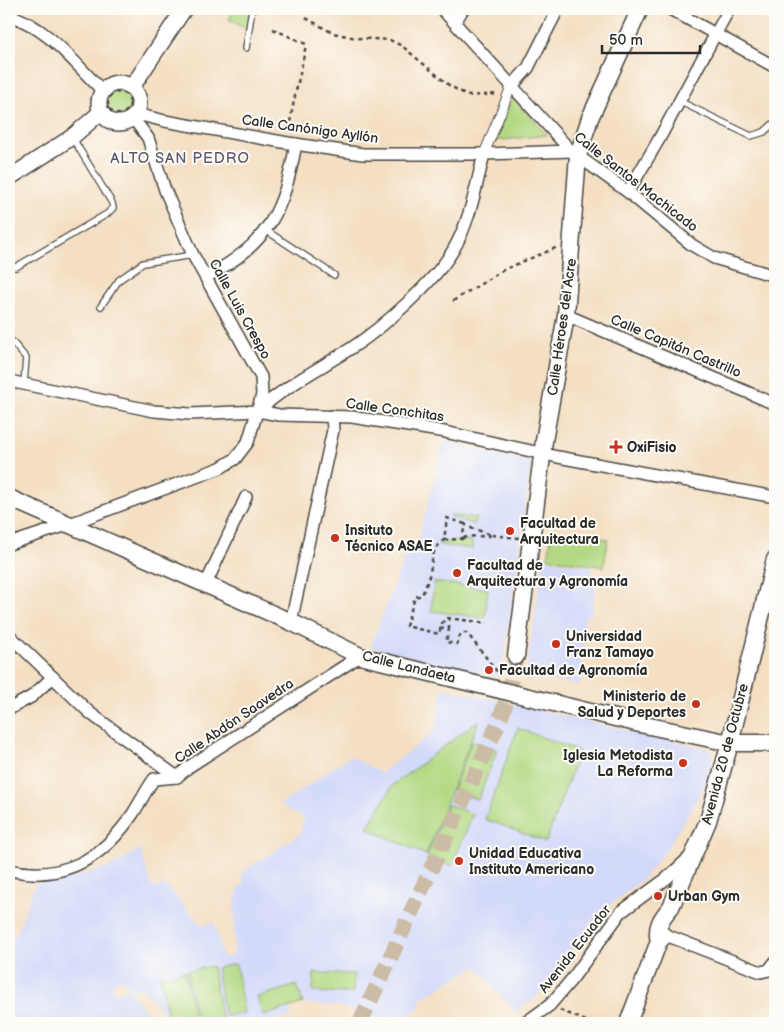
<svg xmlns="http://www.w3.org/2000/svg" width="784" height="1032" font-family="'Balsamiq Sans',sans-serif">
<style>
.built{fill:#d2d9f9}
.green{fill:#b3d983;stroke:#6f8257}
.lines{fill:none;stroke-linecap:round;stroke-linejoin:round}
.secondary-tunnel{stroke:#ccbba5;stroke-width:16;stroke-dasharray:16 8;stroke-linecap:butt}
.service-casing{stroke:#494642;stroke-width:8}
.pedestrian-casing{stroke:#494642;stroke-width:11}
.minor-casing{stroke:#494642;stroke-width:14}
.tertiary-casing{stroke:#494642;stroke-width:18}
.secondary-casing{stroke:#494642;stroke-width:19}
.path{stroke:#494642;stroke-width:2.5;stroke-dasharray:4 4;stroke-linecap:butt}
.service{stroke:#fff;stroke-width:5.5}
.pedestrian{stroke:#fff;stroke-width:9}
.minor{stroke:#fff;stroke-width:11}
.tertiary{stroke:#fff;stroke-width:15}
.secondary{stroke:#fff;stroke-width:16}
.poi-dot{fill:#c8321e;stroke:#fdfcf7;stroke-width:2}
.labels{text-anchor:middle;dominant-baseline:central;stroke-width:4;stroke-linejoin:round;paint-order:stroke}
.street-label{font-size:14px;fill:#2b2b2b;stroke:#fdfcf7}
.poi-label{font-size:14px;font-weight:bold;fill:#2b2b2b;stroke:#fdfcf7;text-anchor:start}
.neighbourhood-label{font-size:15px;letter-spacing:1px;fill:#5e586d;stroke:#fdfcf7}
</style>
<rect width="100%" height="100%" fill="#fdfcf7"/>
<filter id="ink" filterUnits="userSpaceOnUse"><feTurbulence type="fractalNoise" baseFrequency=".02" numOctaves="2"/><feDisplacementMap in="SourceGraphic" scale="10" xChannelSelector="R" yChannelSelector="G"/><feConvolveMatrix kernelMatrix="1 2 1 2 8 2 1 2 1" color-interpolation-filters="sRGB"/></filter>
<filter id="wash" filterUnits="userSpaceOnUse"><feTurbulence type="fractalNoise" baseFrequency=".0096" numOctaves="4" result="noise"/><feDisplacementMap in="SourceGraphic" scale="20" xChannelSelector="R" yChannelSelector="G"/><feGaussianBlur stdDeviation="1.12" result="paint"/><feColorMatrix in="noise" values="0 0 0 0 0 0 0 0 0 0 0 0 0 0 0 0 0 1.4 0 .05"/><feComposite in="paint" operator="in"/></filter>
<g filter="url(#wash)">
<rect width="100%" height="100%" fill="#f4dfc3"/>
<g class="built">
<path d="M 444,442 L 531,462 L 502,672 L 496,677 L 370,647 L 410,544 L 416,547 L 418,541 Z"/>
<path d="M 543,559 L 592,567 L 591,578 L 597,579 L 591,615 L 586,615 L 579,686 L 526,674 Z"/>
<path d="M 443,688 L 709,749 L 713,757 L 704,787 L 667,848 L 645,877 L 595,917 L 535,999 L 515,1012 L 476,966 L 443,986 L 420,998 L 422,1006 L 395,1023 L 377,1023 L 369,1017 L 341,1006 L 289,1003 L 291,1017 L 253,1023 L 160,1023 L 167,1016 L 141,986 L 133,992 L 120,978 L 111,986 L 118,994 L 126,988 L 153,1019 L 148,1023 L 9,1023 L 9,948 L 16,935 L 35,884 L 77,876 L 107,868 L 124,860 L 140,848 L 152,888 L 166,886 L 202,926 L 214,922 L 223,958 L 234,954 L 235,901 L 239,886 L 244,885 L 241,873 L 300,834 L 304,818 L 280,805 L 350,756 L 381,773 L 435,731 Z"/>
</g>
<g class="green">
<path d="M 235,9 L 250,9 L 247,30 L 229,19 Z"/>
<circle cx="119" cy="103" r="13"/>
<path d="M 513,98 L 547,135 L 493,141 Z"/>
<path d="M 451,515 L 477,518 L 473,524 L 450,517 Z"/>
<path d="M 552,530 L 608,539 L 604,567 L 548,558 Z"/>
<path d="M 471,540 L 473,549 L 439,545 L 440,542 Z"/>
<path d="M 434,582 L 488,589 L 485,618 L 431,611 Z"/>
<path d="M 479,720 L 426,855 L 367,828 L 393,785 Z"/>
<path d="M 518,728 L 579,751 L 546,842 L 485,819 Z"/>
<path d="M 472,741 L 497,750 L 478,800 L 453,790 Z"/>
<path d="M 448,804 L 473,814 L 452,866 L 427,856 Z"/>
<path d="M 236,964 L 244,1013 L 225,1016 L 216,968 Z"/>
<path d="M 212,966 L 222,1018 L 197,1023 L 187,971 Z"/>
<path d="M 185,971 L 195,1023 L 169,1023 L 160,976 Z"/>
<path d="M 314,973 L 354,974 L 353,993 L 313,992 Z"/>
<path d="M 297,985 L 303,1003 L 263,1016 L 257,997 Z"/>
</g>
</g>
<g filter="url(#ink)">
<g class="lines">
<path class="secondary-tunnel" d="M 360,1023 L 499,722 L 507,699 L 516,656"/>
<defs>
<g id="service">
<path d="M 168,9 L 178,15"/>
<path d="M 246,48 L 252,9"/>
<path d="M 679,101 L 751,136 L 764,132 L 775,122"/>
<path d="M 267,231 L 334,275"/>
<path d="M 9,267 L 16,267 L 107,214 L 113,208 L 112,203 L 72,137"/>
<path d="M 101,306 L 119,280 L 143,263 L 193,255"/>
<path d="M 9,338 L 26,358 L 24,383"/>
</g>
<path id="pedestrian" d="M 484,154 L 511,87"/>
<g id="minor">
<path d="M 442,9 L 571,151 L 628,192 L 692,245 L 714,258 L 775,276"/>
<path d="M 670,9 L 775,67"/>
<path d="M 9,15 C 49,28 73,62 103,91"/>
<path d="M 455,22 L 463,9"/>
<path d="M 511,87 L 528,68 L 558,9"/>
<path d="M 136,114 L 165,121 L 288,143 L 363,154 L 484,154 L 571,151"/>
<path d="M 628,192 L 658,141 L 729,9"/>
<path d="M 206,277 C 269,243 283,213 296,144"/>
<path d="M 566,315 L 775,404"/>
<path d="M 9,381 L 154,411 L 190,414 L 258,411 L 279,415 L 352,417 L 440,431 L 558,457 L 775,497"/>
<path d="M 258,411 C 286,385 321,368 353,347 C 382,328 434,282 452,252 C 470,223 476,186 484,154"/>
<path d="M 9,544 L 67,525 L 220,468 L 235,459 L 248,442 L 262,395 L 261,377 L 193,255 L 165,190 L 148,138 L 133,118"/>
<path d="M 206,584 L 246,497"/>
<path d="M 291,622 L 333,430 L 332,416"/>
<path d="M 9,635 L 90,713 L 177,777"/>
<path d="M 9,709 L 31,697 L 53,677"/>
<path d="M 9,870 C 63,882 102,859 132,815 C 140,803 146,790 154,779 L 177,777 L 190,766 L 360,656"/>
<path d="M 664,936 L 671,937 L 761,972 L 769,970 L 775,962"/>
<path d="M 525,1023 L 550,1005 L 572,979 L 621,912 L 666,879 L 691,856"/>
</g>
<g id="tertiary">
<circle cx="119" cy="103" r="20"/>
<path d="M 132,87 L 184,9"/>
<path d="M 9,178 L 72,137 L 101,112"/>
</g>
<g id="secondary">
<path d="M 9,498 L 291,622 L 360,656 L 640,724 L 730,743 L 775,743"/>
<path d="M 516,656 L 544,441 L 566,315 L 578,155 L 590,118 L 640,9"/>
<path d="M 659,941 C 655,927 662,917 671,907 L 708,821 L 730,743 L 775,559"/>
<path d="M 628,1023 L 659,941 L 664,936"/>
</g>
</defs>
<use href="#service" class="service-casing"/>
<use href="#pedestrian" class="pedestrian-casing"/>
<use href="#minor" class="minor-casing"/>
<use href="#tertiary" class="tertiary-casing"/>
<use href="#secondary" class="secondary-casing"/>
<g class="path">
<path d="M 306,18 L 333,33 L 356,38 L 390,40 L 402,46 L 450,86 L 469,96 L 497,94"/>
<path d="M 273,29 L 306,44 C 301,74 292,102 289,132"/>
<circle cx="119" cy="103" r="11"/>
<path d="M 453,301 L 505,269 L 558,247"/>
<path d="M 465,524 L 447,518 L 444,540 C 430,549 433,562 429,576 C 428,582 424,589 422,595 L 415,597 L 406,626 L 439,634 L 442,623 L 447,618 L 487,623"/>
<path d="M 492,535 L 519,538"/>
<path d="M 444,540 L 462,539 L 465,524 L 468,527 L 492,535 C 482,538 471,534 462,539"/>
<path d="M 440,628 L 449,629 L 446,642 L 457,644 L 461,633 L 467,633 L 499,674"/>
<path d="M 449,629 L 449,619"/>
<path d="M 560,1010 L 591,1023"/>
</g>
<use href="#service" class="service"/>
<use href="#pedestrian" class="pedestrian"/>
<use href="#minor" class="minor"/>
<use href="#tertiary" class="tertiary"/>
<use href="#secondary" class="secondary"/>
</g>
</g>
<g class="poi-dot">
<path d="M613.5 439.5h5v5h5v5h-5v5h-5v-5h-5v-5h5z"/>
<circle cx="510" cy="531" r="5"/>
<circle cx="335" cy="538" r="5"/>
<circle cx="457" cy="573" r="5"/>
<circle cx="556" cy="644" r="5"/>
<circle cx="489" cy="670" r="5"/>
<circle cx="696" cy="704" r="5"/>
<circle cx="683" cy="763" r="5"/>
<circle cx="459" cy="861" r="5"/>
<circle cx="658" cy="896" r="5"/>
</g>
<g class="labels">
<g class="street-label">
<text transform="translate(310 129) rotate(8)">Calle Canónigo Ayllón</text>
<text transform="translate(636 182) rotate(38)">Calle Santos Machicado</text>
<text transform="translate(240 309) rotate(61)">Calle Luis Crespo</text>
<text transform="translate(562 327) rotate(-82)">Calle Héroes del Acre</text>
<text transform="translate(676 346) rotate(23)">Calle Capitán Castrillo</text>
<text transform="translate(395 410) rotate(8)">Calle Conchitas</text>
<text transform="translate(409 667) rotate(14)">Calle Landaeta</text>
<text transform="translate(234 721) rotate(-34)">Calle Abdón Saavedra</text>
<text transform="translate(725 754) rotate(-75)">Avenida 20 de Octubre</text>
<text transform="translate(575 949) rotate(-52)">Avenida Ecuador</text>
</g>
<g class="poi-label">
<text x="627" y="447">OxiFisio</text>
<text x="520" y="523">Facultad de<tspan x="520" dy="16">Arquitectura</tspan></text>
<text x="345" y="530">Insituto<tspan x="345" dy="16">Técnico ASAE</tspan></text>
<text x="467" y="565">Facultad de<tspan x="467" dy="16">Arquitectura y Agronomía</tspan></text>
<text x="566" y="636">Universidad<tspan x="566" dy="16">Franz Tamayo</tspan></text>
<text x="499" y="670">Facultad de Agronomía</text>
<text x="686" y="696" text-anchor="end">Ministerio de<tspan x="686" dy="16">Salud y Deportes</tspan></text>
<text x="673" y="755" text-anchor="end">Iglesia Metodista<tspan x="673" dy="16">La Reforma</tspan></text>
<text x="469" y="853">Unidad Educativa<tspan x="469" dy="16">Instituto Americano</tspan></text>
<text x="668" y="896">Urban Gym</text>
</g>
<g class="neighbourhood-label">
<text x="180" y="158">ALTO SAN PEDRO</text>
</g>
</g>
<rect width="784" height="1032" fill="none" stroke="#fdfcf7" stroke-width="30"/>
<path d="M602 45v8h98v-8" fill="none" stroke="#2b2b2b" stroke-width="2.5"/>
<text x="609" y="45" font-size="15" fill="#2b2b2b" stroke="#fdfcf7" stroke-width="4" paint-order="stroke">50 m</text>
</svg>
